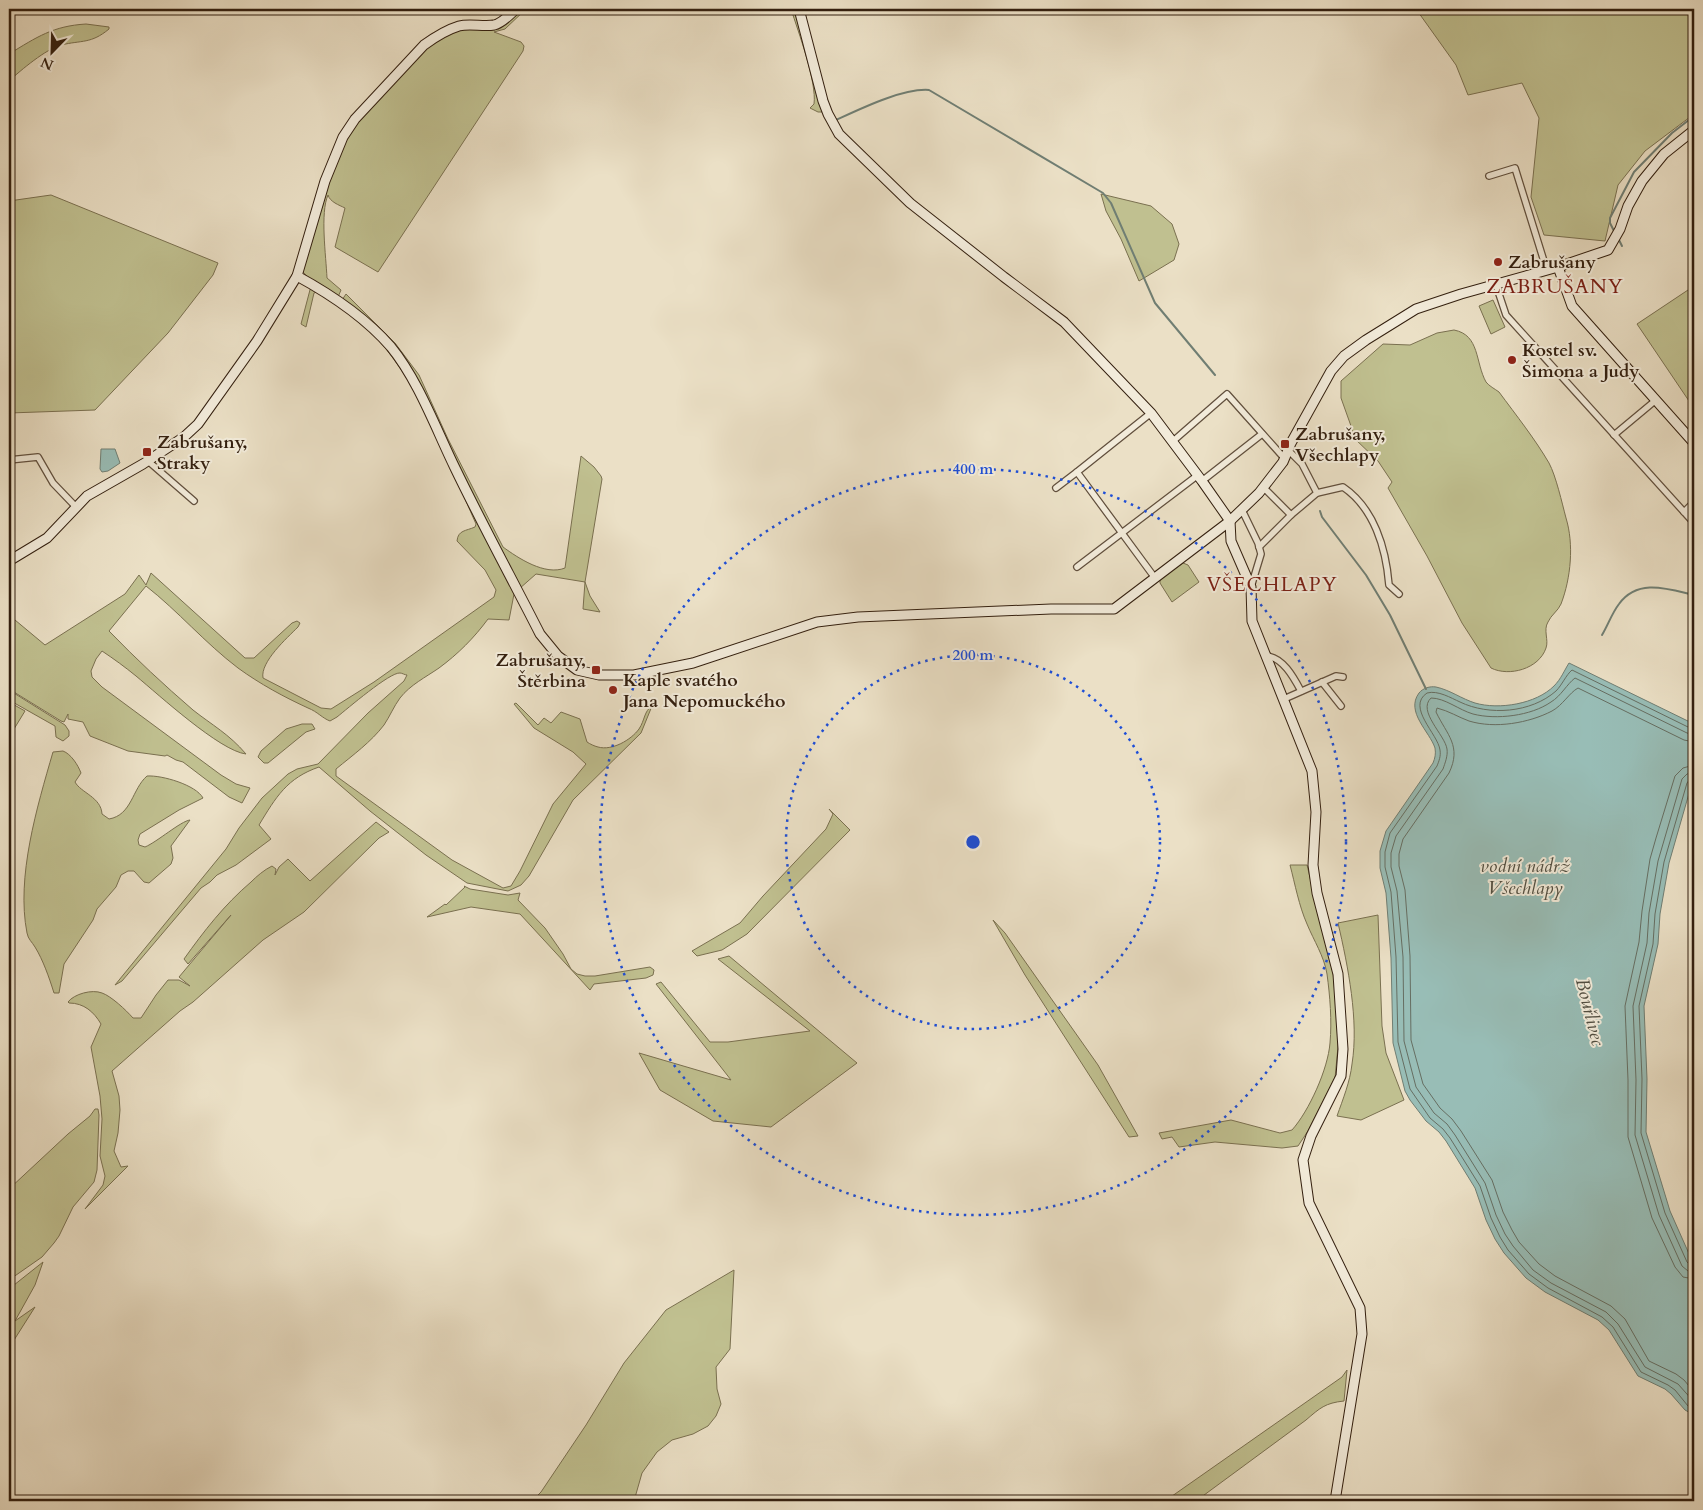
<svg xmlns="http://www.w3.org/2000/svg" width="1703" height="1510" font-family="Cardo,serif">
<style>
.green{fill:#c0c090;stroke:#7a7050}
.water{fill:#98bdb6;stroke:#707e73}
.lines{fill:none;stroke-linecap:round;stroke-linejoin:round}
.shore{stroke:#666e62;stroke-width:1}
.stream{stroke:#707e73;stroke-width:2}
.street-casing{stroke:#614f3d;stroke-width:8}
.secondary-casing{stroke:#331f0f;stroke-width:11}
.street{stroke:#f2ebda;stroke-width:5.5}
.secondary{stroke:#f2ebda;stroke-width:9}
.ring{fill:none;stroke:#1d4ed8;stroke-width:2.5;stroke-dasharray:2.5 5}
.poi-dot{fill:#8f2418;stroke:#f2ebda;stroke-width:2}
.labels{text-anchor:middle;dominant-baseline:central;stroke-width:4;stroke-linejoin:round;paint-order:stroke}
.poi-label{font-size:18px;font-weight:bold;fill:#331f0f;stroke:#f2ebda;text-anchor:start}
.water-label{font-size:19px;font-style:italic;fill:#514e41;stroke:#f2ebda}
.quarter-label{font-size:20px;letter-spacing:1px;fill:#7a1f14;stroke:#f2ebda}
.centre{fill:#1d4ed8;stroke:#f2ebda;stroke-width:2.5}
.ring-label{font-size:15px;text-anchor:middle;font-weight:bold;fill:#1d4ed8;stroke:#f2ebda;stroke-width:4;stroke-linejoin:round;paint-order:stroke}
</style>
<rect width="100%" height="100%" fill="#ebe0c6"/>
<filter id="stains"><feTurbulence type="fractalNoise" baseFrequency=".004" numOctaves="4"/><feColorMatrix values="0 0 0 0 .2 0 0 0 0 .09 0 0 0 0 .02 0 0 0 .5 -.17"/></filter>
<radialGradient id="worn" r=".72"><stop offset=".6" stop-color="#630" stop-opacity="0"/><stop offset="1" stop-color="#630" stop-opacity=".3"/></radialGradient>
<g class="green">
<path d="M 520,9 L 526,9 L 505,29 L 494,32 L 521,42 L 524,46 L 523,51 L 378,272 L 335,247 L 345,208 C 339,205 330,202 328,195 C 320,213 326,256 327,278 L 341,290 L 338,297 L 308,277 L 302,271 L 320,202 L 351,128 L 427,46 L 457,30 L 487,27 Z"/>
<path d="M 791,9 L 794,9 L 798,16 L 823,112 L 818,112 L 810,108 L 814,104 C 817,82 798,31 791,9 Z"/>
<path d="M 1416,9 L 1694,9 L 1694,114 L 1645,151 L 1618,185 L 1605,241 L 1544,235 L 1531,197 L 1539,118 L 1522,83 L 1468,95 L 1456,65 Z"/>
<path d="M 86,24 L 109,27 L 109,29 C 91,44 82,40 61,45 C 46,49 21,70 9,81 L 9,54 C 37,37 53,26 86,24 Z"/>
<path d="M 1101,194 L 1151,206 L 1172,224 L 1179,244 L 1174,260 L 1139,281 L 1121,239 L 1106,211 Z"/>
<path d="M 51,195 L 218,263 L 213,275 L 168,333 L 95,410 L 9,413 L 9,201 Z"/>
<path d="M 311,286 L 343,306 L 381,340 L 406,373 L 514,594 L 509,620 L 488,619 C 474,638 458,654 439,668 C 426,677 410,685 400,698 C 394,706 390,716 384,725 C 371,742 353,755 336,769 L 336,776 L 452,860 L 503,888 L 511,886 L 520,871 L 553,804 L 586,764 L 573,752 L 534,728 L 514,704 L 516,703 L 538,725 L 544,718 L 551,723 L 561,712 L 580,719 L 587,742 C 590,744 594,746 598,747 C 612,751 631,740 639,729 C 645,720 644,711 652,706 L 641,733 L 573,800 L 529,876 L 521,885 L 508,891 L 467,883 L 426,855 L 370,811 L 319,767 C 287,778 276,797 259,825 L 271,839 L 236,865 L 217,875 L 210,882 L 201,888 L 122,981 L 115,985 L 226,849 L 239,828 L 262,798 L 288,774 L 297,769 L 318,764 L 368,713 L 404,681 L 407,675 C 405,675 402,673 400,673 C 390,672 347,709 337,717 L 330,721 C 322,718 318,712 308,708 C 284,697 260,684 238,668 C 205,643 178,611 146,586 L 109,631 C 136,659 164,685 193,710 C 212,725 229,734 246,754 C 220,751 159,695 136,676 C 125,667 114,659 102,651 L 96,659 L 91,671 L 92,677 L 102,687 L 221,775 L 236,784 L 250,788 L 242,803 L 229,797 L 183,762 L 176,760 L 167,755 L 165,756 L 128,751 L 90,736 L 83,722 L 68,719 L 68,714 L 64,722 L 61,721 L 9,689 L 9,615 L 45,645 L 125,594 L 139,575 L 146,585 L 151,573 L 245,658 L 254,658 L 292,623 L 297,621 L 300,623 L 298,627 C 287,638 260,662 263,678 L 321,708 L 331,709 L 374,682 L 494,597 L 496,590 L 485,570 L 457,541 C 458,530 466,531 475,527 L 476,524 C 447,459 423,389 375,336 C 358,318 337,306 317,292 L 314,293 L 306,327 L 301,324 Z"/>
<path d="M 1691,288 L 1694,293 L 1694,398 L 1689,401 L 1637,324 Z"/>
<path d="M 346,294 L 395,343 L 419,375 L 448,439 L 503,547 C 518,558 545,576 565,568 L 581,456 L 594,467 L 601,476 L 602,479 L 585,582 L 590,596 L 600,612 L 583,609 L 585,582 L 536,574 L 519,589 L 411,370 L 342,300 Z"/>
<path d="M 1493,300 L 1505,327 L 1491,334 L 1479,306 Z"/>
<path d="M 1454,330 C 1480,335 1475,362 1486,382 C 1489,386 1495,389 1499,392 C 1516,415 1535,439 1549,463 C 1556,476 1562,503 1566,518 C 1574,544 1571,578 1561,604 C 1558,611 1551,615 1548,622 C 1543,630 1549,640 1546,648 C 1539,669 1509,677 1491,668 L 1462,623 L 1427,556 L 1388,488 L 1392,482 L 1378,461 L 1354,438 L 1351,426 L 1341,398 L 1341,381 L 1383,344 L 1410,345 L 1437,333 Z"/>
<path d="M 1183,563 L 1188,565 L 1199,582 L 1172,602 L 1160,583 L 1160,579 Z"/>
<path d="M 9,690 L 65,725 L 69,731 L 69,736 L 63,741 L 56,737 L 55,726 L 9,700 Z"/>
<path d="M 9,702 L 25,711 L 14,729 L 9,742 Z"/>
<path d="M 302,724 L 312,724 L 315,729 L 306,732 L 268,763 L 264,763 L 258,757 L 261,751 L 286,729 Z"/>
<path d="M 63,751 C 71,754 78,765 81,773 L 75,782 C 81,793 101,797 102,814 L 109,819 C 132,815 132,789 147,776 C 162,775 196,785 203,798 L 179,810 L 140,834 L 138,840 L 139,845 L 145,847 C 157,842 181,821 190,820 L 171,846 L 173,858 L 171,864 L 149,883 L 144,882 L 134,871 L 128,871 L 121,875 L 116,887 L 97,909 L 93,920 L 64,964 L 59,993 L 54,993 C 49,977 43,960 35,947 C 32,942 28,939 27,933 C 16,877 37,807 53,752 Z"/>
<path d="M 829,809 L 850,830 L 747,934 L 722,950 L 697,956 L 692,951 L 740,923 L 763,896 L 826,829 L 833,814 Z"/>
<path d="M 376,822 L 389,832 L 379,838 L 304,912 L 263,940 L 193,1002 L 180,1011 L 112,1071 L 119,1096 L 120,1110 L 118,1133 L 114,1151 L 121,1167 L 128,1166 L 85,1209 L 103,1185 L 105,1176 L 100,1156 L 102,1119 L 100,1096 L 91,1047 L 101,1024 C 94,1012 84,1003 69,1003 L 68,1002 C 74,994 92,989 102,993 C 111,996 126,1010 133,1018 L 141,1018 L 156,995 L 168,980 L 179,980 L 190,986 L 179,977 L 231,915 L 188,964 L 184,959 C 204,931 224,905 251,882 C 257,876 264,870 272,866 L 276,869 L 275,875 L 279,867 L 288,859 L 310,881 Z"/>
<path d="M 1290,865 L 1307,865 L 1333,972 L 1339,1036 L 1335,1078 L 1308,1131 L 1298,1146 L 1282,1148 L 1215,1142 L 1179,1147 L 1172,1137 L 1162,1139 L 1159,1133 L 1231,1120 L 1280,1133 L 1292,1130 C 1309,1111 1328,1069 1330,1043 C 1332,1021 1330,996 1327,974 C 1324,956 1314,941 1307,924 C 1299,906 1295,884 1290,865 Z"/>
<path d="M 464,886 L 470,889 L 508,895 L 520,893 L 518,900 L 545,928 L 563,954 L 571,969 L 577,974 L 585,976 L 595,976 L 650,967 L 654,970 L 653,975 L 646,978 L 594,984 L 590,990 L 520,914 L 471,907 L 427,917 L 445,904 L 446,905 L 465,887 Z"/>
<path d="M 1378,915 L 1382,1026 L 1386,1053 L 1404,1100 L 1361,1120 L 1337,1116 C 1343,1099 1350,1082 1352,1064 C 1359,1021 1348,966 1338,923 Z"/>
<path d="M 993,920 L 1005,933 L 1098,1065 L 1138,1136 L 1129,1137 L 1025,975 Z"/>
<path d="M 729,956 L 857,1063 L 771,1127 L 713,1121 L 660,1090 L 639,1053 L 731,1080 L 656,984 L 661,982 L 710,1042 L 728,1042 L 810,1031 L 718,959 Z"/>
<path d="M 95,1109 L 98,1109 L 99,1115 L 97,1170 L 94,1182 L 73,1207 L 59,1236 L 54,1243 L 42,1257 L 9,1280 L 9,1189 L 68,1134 L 90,1116 Z"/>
<path d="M 43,1262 L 35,1285 L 15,1321 L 35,1307 L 9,1348 L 9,1289 Z"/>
<path d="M 734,1270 L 730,1349 L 716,1367 L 717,1389 L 721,1404 L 716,1416 L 708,1426 L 693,1434 L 672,1440 L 657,1452 L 642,1473 L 634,1501 L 532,1501 L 541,1492 L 586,1425 L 624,1363 L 666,1310 Z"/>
<path d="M 1347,1370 L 1344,1401 C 1325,1403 1320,1408 1306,1420 L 1196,1501 L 1165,1501 L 1342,1377 Z"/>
</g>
<g class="water">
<path d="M 101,449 L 115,449 L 120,463 L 108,471 L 102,472 L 100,469 Z"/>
<path d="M 1569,663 L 1694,724 L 1694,776 L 1669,863 L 1660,914 L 1658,944 L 1644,1006 L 1647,1079 L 1646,1132 L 1670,1211 L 1694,1265 L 1694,1415 L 1685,1410 L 1671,1394 L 1665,1389 L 1638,1376 L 1609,1330 L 1598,1320 L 1545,1292 L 1526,1278 L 1504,1253 L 1495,1239 L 1486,1220 L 1475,1188 L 1446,1141 L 1439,1132 L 1426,1121 L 1410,1100 L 1405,1091 L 1393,1043 L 1391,958 L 1386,893 L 1380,868 L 1380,851 L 1386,831 L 1433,763 C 1435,758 1436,754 1435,748 C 1430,732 1405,712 1419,693 C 1423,688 1430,686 1436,687 C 1450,690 1462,699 1475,703 C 1499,710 1536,704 1554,686 C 1561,679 1564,671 1569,663 Z"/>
</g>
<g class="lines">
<g class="shore">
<path d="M 1694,728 L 1690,728 L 1572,670 C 1566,675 1562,685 1556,691 C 1531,713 1489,716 1460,702 C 1451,698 1438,690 1427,693 C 1406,707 1438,734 1440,750 C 1441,756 1439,761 1437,766 L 1390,833 L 1385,852 L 1385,867 L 1391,892 L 1396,957 L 1398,1042 L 1410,1089 L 1430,1118 L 1443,1129 L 1450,1138 L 1480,1186 L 1491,1218 L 1500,1237 L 1508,1250 L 1529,1274 L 1548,1288 L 1602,1317 L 1613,1327 L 1641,1372 L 1668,1385 L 1675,1390 L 1688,1406 L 1694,1409"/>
<path d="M 1694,735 L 1687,733 L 1575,678 C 1567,684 1561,696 1551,702 C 1531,716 1496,720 1473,714 C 1459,710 1445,698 1431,698 C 1417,711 1445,735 1447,749 C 1448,756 1445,763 1443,769 L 1396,836 L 1391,853 L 1391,867 L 1397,891 L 1403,957 L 1404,1041 L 1416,1087 L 1434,1113 L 1447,1124 L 1455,1135 L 1485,1183 L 1496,1215 L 1505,1234 L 1513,1246 L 1533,1270 L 1551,1283 L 1606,1312 L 1618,1324 L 1645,1367 L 1678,1384 L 1694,1402"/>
<path d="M 1694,742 L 1684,740 L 1578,688 C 1569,693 1563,705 1552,711 C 1529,723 1495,729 1469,721 C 1458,717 1449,711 1437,708 L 1436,712 C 1447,735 1462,746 1449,773 L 1403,839 L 1399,854 L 1399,866 L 1405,890 L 1410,956 L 1411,1040 L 1423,1084 L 1440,1108 L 1452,1119 L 1461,1131 L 1492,1180 L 1503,1212 L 1512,1230 L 1519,1242 L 1539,1264 L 1555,1276 L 1611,1306 L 1625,1319 L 1649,1361 L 1676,1374 L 1684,1380 L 1694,1392"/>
<path d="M 1694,765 L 1683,768 L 1675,776 L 1656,838 L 1650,859 L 1642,911 L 1639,942 L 1625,1006 L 1628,1080 L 1628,1137 L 1652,1218 L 1675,1267 L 1683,1277 L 1694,1279"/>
<path d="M 1694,772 L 1687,774 L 1682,779 L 1658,861 L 1649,913 L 1647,943 L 1633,1006 L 1636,1080 L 1635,1135 L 1659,1215 L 1682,1266 L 1688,1271 L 1694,1272"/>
<path d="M 1694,779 L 1690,779 L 1687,783 L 1664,862 L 1655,914 L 1653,944 L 1639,1006 L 1642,1079 L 1641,1133 L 1665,1213 L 1687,1262 L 1690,1265 L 1694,1265"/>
</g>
<g class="stream">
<path d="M 836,120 C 860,109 903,88 929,90 L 1103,193 L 1111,203 L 1155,303 L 1215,375"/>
<path d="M 1615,233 L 1610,223 L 1610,218 L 1634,172 L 1672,133 L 1694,116"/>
<path d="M 1619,240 L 1622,246"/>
<path d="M 1320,511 L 1322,517 L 1366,575 L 1390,615 L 1426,689"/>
<path d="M 1602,635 C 1608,625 1612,613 1619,604 C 1638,578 1668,589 1694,595"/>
</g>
<defs>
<g id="street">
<path d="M 1489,176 L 1515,168 L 1547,271"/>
<path d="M 1496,285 L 1506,315 L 1694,523"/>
<path d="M 1151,413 L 1077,472 L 1155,578"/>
<path d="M 1614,435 L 1656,400"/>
<path d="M 1172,442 L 1227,394 L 1285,459"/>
<path d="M 1288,450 L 1302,464 L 1317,493 L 1291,515"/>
<path d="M 9,460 L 38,457 L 53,483 L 76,507"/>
<path d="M 148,461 L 194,501"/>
<path d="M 1202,481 L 1262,434"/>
<path d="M 1056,488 L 1077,472"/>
<path d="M 1317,493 L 1343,487 C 1374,508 1386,548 1389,585 L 1399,594"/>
<path d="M 1242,510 L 1258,543 L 1261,554 L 1251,587"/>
<path d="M 1684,512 L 1694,502"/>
<path d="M 1259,547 L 1291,515 L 1263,487"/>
<path d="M 1077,567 L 1198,475"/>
<path d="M 1266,656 C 1283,657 1294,678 1301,691"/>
<path d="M 1322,682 L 1341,706"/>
<path d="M 1284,699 L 1336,676 L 1343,677"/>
</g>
<g id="secondary">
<path d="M 799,9 L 823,101 L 828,114 L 839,134 L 910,203 L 1004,277 L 1064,322 L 1151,413 L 1202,481 L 1230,521 L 1231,541 L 1251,587 L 1252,621 L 1312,771 L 1316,812 L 1313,865 L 1317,893 L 1338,974 L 1343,1049 L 1341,1076 L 1311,1136 L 1303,1160 L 1309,1203 L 1360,1308 L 1362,1334 L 1335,1501"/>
<path d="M 1558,267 L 1572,306 L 1694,443"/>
<path d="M 297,276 C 332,295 365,317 391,347 C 418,380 436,429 455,468 C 482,524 512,579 540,634 L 558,656 L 577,670 L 599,675 L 634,675 L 693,663 L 817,622 L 858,617 L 1051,609 L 1114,609 L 1230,521 L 1259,493 L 1283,462 L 1291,443 L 1331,371 L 1344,356 L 1366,340 L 1416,309 L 1461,294 L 1558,267 L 1608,250 L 1620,229 L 1628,206 L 1642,181 L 1664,154 L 1694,130"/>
<path d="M 9,561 L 47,538 L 87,496 L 143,464 L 184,437 L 198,424 L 257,341 L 297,276 L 325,181 L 343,137 L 355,119 L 424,45 C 435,37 446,30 459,26 C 470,23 483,27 494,25 C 503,23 510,14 516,9"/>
</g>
</defs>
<use href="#street" class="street-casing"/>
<use href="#secondary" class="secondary-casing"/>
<use href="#street" class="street"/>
<use href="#secondary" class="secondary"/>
</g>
<g class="ring">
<circle cx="973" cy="842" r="187"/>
<circle cx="973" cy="842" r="373"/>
</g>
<g class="poi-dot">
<circle cx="1498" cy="262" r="5"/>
<circle cx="1512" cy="360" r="5"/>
<rect x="1280" y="439" width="10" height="10" rx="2.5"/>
<rect x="142" y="447" width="10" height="10" rx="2.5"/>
<rect x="591" y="665" width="10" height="10" rx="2.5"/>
<circle cx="613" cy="690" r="5"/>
</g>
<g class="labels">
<g class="poi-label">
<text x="1508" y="262">Zabrušany</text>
<text x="1522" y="350">Kostel sv.<tspan x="1522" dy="21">Šimona a Judy</tspan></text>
<text x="1295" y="434">Zabrušany,<tspan x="1295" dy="21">Všechlapy</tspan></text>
<text x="157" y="442">Zabrušany,<tspan x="157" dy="21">Straky</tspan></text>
<text x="586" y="660" text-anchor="end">Zabrušany,<tspan x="586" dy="21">Štěrbina</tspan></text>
<text x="623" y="680">Kaple svatého<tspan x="623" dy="21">Jana Nepomuckého</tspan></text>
</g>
<g class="water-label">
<text x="1525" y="866">vodní nádrž<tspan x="1525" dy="22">Všechlapy</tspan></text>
<text transform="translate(1590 1012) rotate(76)">Bouřlivec</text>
</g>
<g class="quarter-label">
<text x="1555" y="286">ZABRUŠANY</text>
<text x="1272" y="584">VŠECHLAPY</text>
</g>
</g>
<circle cx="973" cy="842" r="8" class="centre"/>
<g class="ring-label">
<text x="973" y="474">400 m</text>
<text x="973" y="660">200 m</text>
</g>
<rect width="1703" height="1510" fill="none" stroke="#ebe0c6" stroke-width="30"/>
<rect x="10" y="10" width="1683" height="1490" fill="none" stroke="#331f0f" stroke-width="2.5"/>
<rect x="15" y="15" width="1673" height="1480" fill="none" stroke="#331f0f"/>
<g transform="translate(52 52) rotate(203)" stroke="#f2ebda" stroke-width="4" paint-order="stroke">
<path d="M0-4L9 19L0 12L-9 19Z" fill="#331f0f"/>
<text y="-8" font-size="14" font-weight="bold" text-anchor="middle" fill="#331f0f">N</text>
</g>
<rect width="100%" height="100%" filter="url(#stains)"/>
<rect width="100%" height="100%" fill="url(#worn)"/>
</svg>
